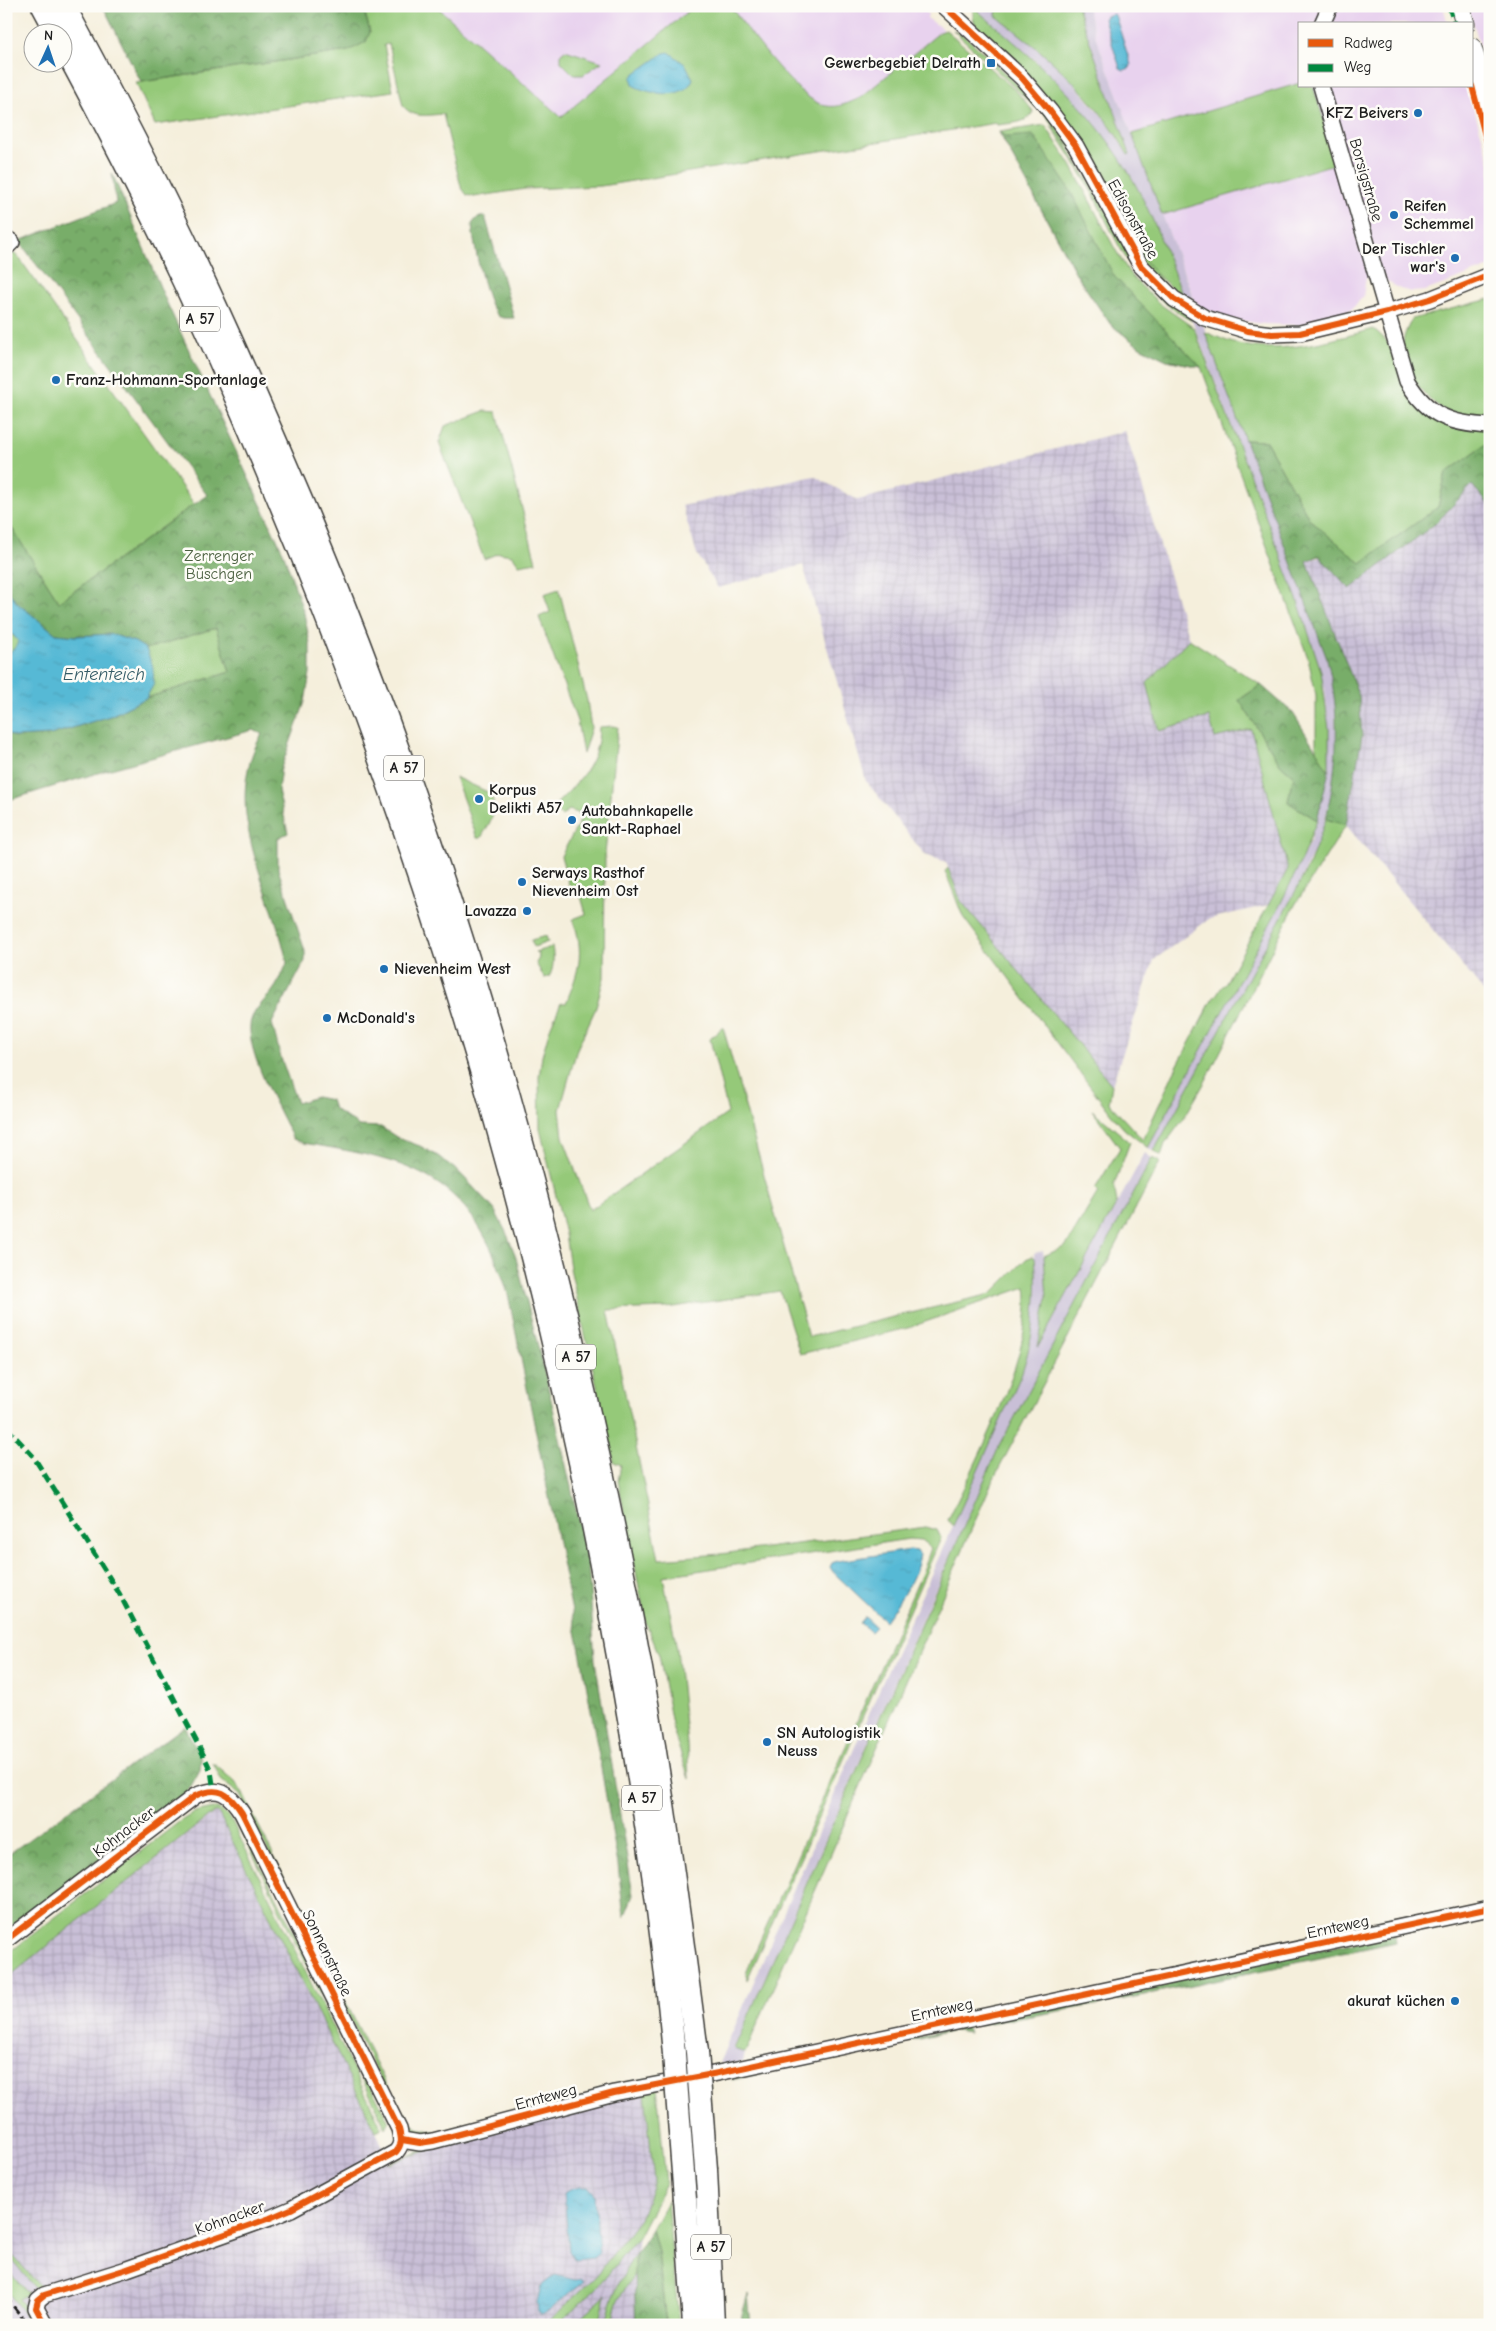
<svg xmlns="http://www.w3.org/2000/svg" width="1496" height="2331" font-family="'Comic Neue',sans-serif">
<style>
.built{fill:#e8d2ee}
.industrial{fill:url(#industrial-grid)}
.railway{fill:#c9bfd7}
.green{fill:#95c979;stroke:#58724a}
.forest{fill:url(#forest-crowns);stroke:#4a6442}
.water{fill:url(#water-ripples);stroke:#3a6a78}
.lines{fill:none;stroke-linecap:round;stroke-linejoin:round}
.minor-casing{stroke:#3d3c39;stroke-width:18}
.major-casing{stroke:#3d3c39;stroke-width:21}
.highway-casing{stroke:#3d3c39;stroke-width:25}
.minor{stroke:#fff;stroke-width:15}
.major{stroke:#fff;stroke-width:19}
.highway{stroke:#fff;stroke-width:22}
.rail{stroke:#1c1c1c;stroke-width:3;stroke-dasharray:8 4;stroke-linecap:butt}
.highway-bridge-casing{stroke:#3d3c39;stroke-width:25;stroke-linecap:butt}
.highway-bridge{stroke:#fff;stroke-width:22}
.quiet{stroke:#00873e;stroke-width:5;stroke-dasharray:10 5;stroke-linecap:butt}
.cycleway-casing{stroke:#fdfcf7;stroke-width:9}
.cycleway{stroke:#e8590c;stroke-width:6}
.poi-dot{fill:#1f6fb2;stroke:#fdfcf7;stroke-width:2}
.labels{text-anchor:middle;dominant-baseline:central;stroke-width:5;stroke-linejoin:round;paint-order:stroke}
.shield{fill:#fdfcf7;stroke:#605f5e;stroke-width:1}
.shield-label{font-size:15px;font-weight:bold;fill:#1c1c1c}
.poi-label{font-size:16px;font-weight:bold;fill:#1c1c1c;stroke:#fdfcf7;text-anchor:start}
.street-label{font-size:16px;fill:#1c1c1c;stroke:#fdfcf7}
.park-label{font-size:16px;fill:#4c6141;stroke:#fdfcf7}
.water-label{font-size:18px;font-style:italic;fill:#345b66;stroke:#fdfcf7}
</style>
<defs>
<pattern id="industrial-grid" width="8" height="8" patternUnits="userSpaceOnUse" patternTransform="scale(1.25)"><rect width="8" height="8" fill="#c9bfd7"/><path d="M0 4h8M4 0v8" fill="none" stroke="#aca4b8"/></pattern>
<pattern id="forest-crowns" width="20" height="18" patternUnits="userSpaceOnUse" patternTransform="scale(1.25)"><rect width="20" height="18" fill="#78ad69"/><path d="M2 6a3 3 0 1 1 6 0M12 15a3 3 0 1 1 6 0" fill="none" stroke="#628c56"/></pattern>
<pattern id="water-ripples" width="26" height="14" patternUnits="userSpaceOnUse" patternTransform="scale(1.25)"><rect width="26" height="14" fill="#57b9d5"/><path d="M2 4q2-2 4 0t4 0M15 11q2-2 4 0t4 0" fill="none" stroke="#4b9eb6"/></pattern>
</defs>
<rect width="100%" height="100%" fill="#fdfcf7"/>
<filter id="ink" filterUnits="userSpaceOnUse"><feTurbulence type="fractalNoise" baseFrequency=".02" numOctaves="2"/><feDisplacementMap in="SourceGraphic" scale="10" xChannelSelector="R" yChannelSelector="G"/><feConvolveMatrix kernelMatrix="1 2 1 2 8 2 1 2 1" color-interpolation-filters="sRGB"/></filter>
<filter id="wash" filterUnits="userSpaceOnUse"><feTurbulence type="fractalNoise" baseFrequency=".0096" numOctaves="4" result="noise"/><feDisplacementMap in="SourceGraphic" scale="20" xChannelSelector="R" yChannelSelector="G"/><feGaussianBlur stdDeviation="1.12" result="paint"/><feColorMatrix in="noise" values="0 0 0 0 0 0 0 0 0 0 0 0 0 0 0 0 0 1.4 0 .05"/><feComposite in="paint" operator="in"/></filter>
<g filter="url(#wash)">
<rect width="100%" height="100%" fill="#f5efdc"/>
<g class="built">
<path d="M 436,6 L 920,6 L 928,14 L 927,18 L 943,29 L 837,117 L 561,118 Z"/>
<path d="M 1087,6 L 1443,6 L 1448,24 L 1300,24 L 1300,83 L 1132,134 L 1095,35 Z"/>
<path d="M 1468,6 L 1490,6 L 1489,74 Z"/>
<path d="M 1313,86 L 1467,86 L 1490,163 L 1490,267 L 1425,291 L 1412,292 L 1400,289 L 1385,280 L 1381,273 L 1366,277 L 1363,297 L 1349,312 L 1299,325 L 1264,324 L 1229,319 L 1197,306 L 1162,215 L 1334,164 L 1337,160 Z"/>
</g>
<g class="industrial">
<path d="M 1125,431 L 1189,639 L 1147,683 L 1159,731 L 1209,717 L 1251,729 L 1288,869 L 1268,905 L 1209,919 L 1154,960 L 1112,1085 L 961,901 L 946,862 L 925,855 L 866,781 L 803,565 L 718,588 L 697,554 L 682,506 L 814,476 L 858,500 Z"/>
<path d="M 1472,484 L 1490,506 L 1490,999 L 1346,825 L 1362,736 L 1359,696 L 1307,561 L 1436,523 Z"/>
<path d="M 215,1812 L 218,1812 L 376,2131 L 390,2164 L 410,2156 L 475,2136 L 645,2092 L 654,2181 L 640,2219 L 634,2274 L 636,2325 L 39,2325 L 19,2299 L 37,2291 L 20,2264 L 6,2248 L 6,1979 Z"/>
</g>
<g class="railway">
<path d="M 971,6 L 997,6 L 996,16 L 1040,50 L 1066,74 L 1106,121 L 1128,155 L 1130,153 L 1077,6 L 1087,6 L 1095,35 L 1306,599 L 1327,659 L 1334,688 L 1337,751 L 1334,781 L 1321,836 L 1294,894 L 1154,1151 L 1148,1148 L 1277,911 L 1311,839 L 1329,771 L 1329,729 L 1325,690 L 1308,630 L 1205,354 L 1159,235 L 1133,179 L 1097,127 L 1075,102 L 1034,59 Z"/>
<path d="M 1145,1153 L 1152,1158 L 998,1449 L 930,1601 L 734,2048 L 745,2053 L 743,2062 L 727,2066 L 719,2063 L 884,1679 L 1021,1375 L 1037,1292 L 1034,1253 L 1043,1251 L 1045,1264 L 1047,1298 L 1039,1345 Z"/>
<path d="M 6,2252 L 37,2291 L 15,2301 L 33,2325 L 6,2324 Z"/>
</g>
<g class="green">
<path d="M 363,6 L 436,6 L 561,117 L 694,6 L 728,6 L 732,9 C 751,32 798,101 826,106 C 838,108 849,103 860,98 L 940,32 L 946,30 L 1016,91 L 1034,112 C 1027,124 1010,123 997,125 L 996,123 L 601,186 L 525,189 L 474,197 L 467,195 L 461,187 L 443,114 C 427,115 414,119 403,106 L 389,44 L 384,45 L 393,91 L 155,125 L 136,83 L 348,51 L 370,32 Z"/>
<path d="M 997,6 L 1077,6 L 1130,154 L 1128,155 C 1097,98 1048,55 996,16 Z"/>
<path d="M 973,7 C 1033,57 1095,111 1133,180 C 1154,218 1169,259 1184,300 L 1147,265 L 1112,201 L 975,25 L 973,17 Z"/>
<path d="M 953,30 L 966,37 L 988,57 L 985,60 Z"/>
<path d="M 565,50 L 602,62 L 583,75 L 574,75 L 561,62 L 561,53 Z"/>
<path d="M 994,63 L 1034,100 L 1036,108 L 992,66 Z"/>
<path d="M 1300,83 L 1300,86 L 1313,86 L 1337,161 L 1334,164 L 1162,215 L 1132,134 Z"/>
<path d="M 1045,125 L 1071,165 L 1115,249 L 1132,277 L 1160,304 L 1194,328 L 1300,607 L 1321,671 L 1329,729 L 1329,771 L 1316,754 L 1316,695 L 1308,658 L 1201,367 L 1167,360 L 1140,347 L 1111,325 L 1078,277 L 999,132 Z"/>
<path d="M 1051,126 L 1058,131 L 1104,207 L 1192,321 C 1135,289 1122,252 1095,198 C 1082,173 1066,149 1051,126 Z"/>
<path d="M 6,251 L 17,255 L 194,504 L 59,602 L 6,519 Z"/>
<path d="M 1490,299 L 1490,421 C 1481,420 1471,421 1463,419 C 1433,410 1403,376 1403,345 C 1403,335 1408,327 1412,319 Z"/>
<path d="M 1374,329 L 1388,342 L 1412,399 L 1490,432 L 1490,441 L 1446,473 L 1438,507 L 1361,563 L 1310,520 L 1266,441 L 1245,440 L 1205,332 C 1216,336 1227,342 1238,344 C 1284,355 1330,340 1374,329 Z"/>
<path d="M 485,411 L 497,412 L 536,562 L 519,565 L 512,555 L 499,553 L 484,559 L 439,443 L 445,426 Z"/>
<path d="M 559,589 L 587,700 L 591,728 L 583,754 L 577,721 L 539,617 L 550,612 L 544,594 Z"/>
<path d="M 216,628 L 230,672 L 146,698 C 156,678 154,670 146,649 Z"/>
<path d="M 6,633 L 13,635 L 18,641 L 16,647 L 6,655 Z"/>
<path d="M 1189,639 L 1261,685 L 1239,700 L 1281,765 L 1295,777 L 1291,786 L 1288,802 L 1317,820 L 1298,868 L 1277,911 L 1148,1148 L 1124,1129 L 1111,1114 L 963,917 L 945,871 L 948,868 L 961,901 L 1112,1085 L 1109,1103 L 1143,1140 L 1173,1074 L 1212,1000 L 1226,982 L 1288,869 L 1251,729 L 1215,738 L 1209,717 L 1159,731 L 1147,683 Z"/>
<path d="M 613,726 L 618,727 L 605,854 L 604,978 L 595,1010 L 577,1049 L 560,1110 L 563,1137 L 590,1210 L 728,1113 L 710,1039 L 723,1027 L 809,1337 L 991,1294 L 1026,1259 L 1033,1256 L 1035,1258 C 1039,1298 1034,1337 1021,1375 L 953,1526 L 948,1520 C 976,1461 1035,1352 1026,1287 L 908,1328 L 800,1354 L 780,1291 L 667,1308 L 608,1310 L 659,1559 L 720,1554 L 926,1527 L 937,1530 L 941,1538 L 747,1980 L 746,1974 L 748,1968 L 923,1571 L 931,1548 L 921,1540 L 909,1539 L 663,1576 L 677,1649 L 687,1744 L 689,1779 L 673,1730 L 659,1655 L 646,1623 L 618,1481 L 621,1465 L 614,1462 L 570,1268 L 565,1234 L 540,1129 L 539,1077 L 542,1056 L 550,1028 L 561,1003 L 566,1003 C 579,970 585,954 573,919 L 586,914 L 578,886 L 570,888 L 561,856 L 580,821 L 578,813 L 569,810 L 562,816 L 551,809 C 576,784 599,765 599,727 Z"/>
<path d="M 455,777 L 490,793 C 499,811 490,822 481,838 L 477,838 Z"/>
<path d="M 1326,819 L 1346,825 L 1295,905 L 1205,1082 L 1184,1118 L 1165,1144 L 1161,1156 L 1154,1151 L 1294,894 L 1310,863 Z"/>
<path d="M 546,936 L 548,942 L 534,947 L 531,940 Z"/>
<path d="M 552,947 C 554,956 554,969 549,977 L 544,978 L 536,963 L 539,958 L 538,953 L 535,952 Z"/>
<path d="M 1092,1110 L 1130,1142 L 1114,1185 L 1117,1203 L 1038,1347 L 1047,1298 L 1044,1256 L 1066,1246 L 1098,1192 L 1095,1189 L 1120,1148 Z"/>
<path d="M 1152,1158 L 1160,1162 L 992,1482 L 745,2053 L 734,2049 L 998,1449 Z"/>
<path d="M 213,1763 L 235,1782 L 242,1792 L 400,2112 C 415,2129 426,2132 448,2132 C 422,2138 412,2134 396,2112 L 240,1795 L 221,1780 Z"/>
<path d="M 219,1803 L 235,1814 L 389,2122 L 386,2128 L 240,1828 L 233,1817 L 219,1806 Z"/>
<path d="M 213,1808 L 220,1810 L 231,1819 L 382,2128 L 376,2131 L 218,1812 L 214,1812 L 6,1979 L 6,1955 L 179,1822 L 195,1812 Z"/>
<path d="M 657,2087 L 666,2183 L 638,2237 L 601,2283 L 558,2325 L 545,2325 L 596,2276 L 640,2219 L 654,2181 L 645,2092 L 475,2136 L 410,2156 L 390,2164 L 389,2163 L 436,2145 Z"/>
<path d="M 667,2201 L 679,2325 L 666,2325 L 658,2252 L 652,2229 Z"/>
<path d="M 6,2248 L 40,2286 L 37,2291 L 6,2252 Z"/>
<path d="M 636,2253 L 634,2274 L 617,2302 L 611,2325 L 606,2325 C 611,2298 621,2276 636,2253 Z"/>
<path d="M 6,2269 L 29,2294 L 19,2299 L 39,2325 L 33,2325 L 6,2290 Z"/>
<path d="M 606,2294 L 599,2325 L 572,2325 Z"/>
</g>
<g class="forest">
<path d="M 103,6 L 363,6 L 370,32 L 366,42 L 348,51 L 141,82 Z"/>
<path d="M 999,132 L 1007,137 L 1033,135 L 1070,190 L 1114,276 L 1201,367 L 1167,360 L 1140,347 L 1111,325 L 1078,277 Z"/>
<path d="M 112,173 L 166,301 L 283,552 L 304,613 L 310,644 L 310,673 L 305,702 L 281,768 L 278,790 L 288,833 L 278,838 L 278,869 L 305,951 L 305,961 L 272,1023 L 281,1058 L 297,1103 L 316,1097 L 331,1100 L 334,1109 L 359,1126 L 381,1127 L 398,1138 L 420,1146 L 438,1156 L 459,1172 L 494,1209 L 506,1232 L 515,1254 L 548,1386 L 588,1562 L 595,1660 L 633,1895 L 624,1918 L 618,1865 L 584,1671 L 508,1294 C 472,1176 415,1161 303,1143 L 293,1139 C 281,1114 240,1043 252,1017 C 257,1007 264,1001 271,993 C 278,984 283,973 287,963 C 272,887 218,809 262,734 L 253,730 L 111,769 L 6,801 L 6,733 L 14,737 L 50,735 L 110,716 L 146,698 L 230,672 L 216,628 L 146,649 L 135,642 L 111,634 L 77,636 L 56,634 L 17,603 L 6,588 L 6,519 L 59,602 L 207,495 L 19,241 L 116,203 Z"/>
<path d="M 485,216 L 514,318 C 507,318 500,319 496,314 C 485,301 473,242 472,224 L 477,218 Z"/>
<path d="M 1245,440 L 1266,441 L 1310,520 L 1361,563 L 1438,507 L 1446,473 L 1490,441 L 1490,506 L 1472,485 L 1436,523 L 1350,589 L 1319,556 L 1307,561 L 1359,696 L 1362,736 L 1346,825 L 1326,819 C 1338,762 1341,716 1327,659 Z"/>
<path d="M 1261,685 L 1293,713 L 1329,771 L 1317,820 L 1288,802 L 1291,786 L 1295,777 L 1281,765 L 1239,700 Z"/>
<path d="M 185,1726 L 201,1759 L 200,1770 L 186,1795 L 6,1930 L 6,1856 Z"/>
<path d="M 1395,1934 L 1396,1942 L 1101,2004 L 978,2025 L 980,2020 Z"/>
<path d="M 967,2027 L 969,2033 L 955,2031 L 732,2080 L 735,2075 Z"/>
<path d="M 652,2229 L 658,2252 L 666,2325 L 636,2325 L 634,2274 L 636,2253 Z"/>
<path d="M 748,2294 L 751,2325 L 739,2325 Z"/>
</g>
<g class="water">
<path d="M 1113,14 L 1115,15 L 1131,65 L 1130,68 L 1124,70 L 1120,68 L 1104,19 L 1106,16 Z"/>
<path d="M 669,52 L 686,65 L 693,79 C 684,101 650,94 634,86 L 631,78 L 634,74 L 664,53 Z"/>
<path d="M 6,588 L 17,603 L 56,634 L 77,636 L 111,634 L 135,642 L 146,649 L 153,667 L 154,684 L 146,698 L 110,716 L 50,735 L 14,737 L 6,733 L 6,655 L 16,647 L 18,641 L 13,635 L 6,633 Z"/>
<path d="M 910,1550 L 917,1551 L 920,1555 C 916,1579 899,1601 885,1621 L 833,1572 L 830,1567 L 832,1563 L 837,1561 Z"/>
<path d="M 865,1617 L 876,1627 L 871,1632 L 860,1623 Z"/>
<path d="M 580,2187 L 589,2187 L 595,2194 L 599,2254 L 594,2258 L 575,2260 L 569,2251 L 564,2193 L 569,2190 Z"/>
<path d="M 555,2275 L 575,2280 L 581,2279 L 584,2281 L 549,2311 L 541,2315 L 538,2313 L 537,2302 L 541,2286 Z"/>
</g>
</g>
<g filter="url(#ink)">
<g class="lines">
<defs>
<g id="minor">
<path d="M 944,6 L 1022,78 L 1050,111 L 1076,146 L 1141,266 L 1174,299 L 1205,318 L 1248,331 L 1272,334 L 1300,333 L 1387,312 L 1430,299 L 1490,275"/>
<path d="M 1322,24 L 1330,6"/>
<path d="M 1321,86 L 1407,381 C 1428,416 1450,424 1490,426"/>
<path d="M 6,238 L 12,242 L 6,248"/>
<path d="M 6,1940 L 195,1796 C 219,1785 229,1793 242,1813 L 399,2129 C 401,2138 403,2144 396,2152 L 291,2209 L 270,2218 L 127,2269 L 44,2295 L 38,2300 L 36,2308 L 45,2325"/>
<path d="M 402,2140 L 420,2143 L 433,2141 L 614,2093 L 718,2073 L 1490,1908"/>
</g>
<g id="major">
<path d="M 1460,6 L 1465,24"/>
<path d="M 1472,48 L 1490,107"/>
</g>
<g id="highway">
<path d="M 43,6 L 57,32"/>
<path d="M 64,6 C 91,57 119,108 145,160 C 204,275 256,395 307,514 C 425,797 516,1092 584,1391 C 611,1510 636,1631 655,1752 C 671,1852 684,1952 697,2052"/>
<path d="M 62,43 C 104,121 145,200 183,280 C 225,369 263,461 301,553 C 433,879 533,1215 600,1560 C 632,1724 659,1888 674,2054"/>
<path d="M 706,2169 L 713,2325"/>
<path d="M 685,2199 L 694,2325"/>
</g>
</defs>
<use href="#minor" class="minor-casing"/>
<use href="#major" class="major-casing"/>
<use href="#highway" class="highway-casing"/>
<use href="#minor" class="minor"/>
<use href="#major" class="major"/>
<use href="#highway" class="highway"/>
<path class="rail" d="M 6,2297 L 28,2325"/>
<defs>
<g id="highway-bridge">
<path d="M 697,2052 L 706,2169"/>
<path d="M 674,2054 L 685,2199"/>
</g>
</defs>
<use href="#highway-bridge" class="highway-bridge-casing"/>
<use href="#highway-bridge" class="highway-bridge"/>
<g class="quiet">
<path d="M 1449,6 L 1454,24"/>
<path d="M 6,1427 L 33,1456 L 119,1593 L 204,1756 L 211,1771 L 214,1791"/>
</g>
<defs>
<g id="cycleway">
<path d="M 944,6 L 1022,78 L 1050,111 L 1076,146 L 1141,266 L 1174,299 L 1205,318 L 1248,331 L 1272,334 L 1300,333 L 1387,312 L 1430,299 L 1490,275"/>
<path d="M 1472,86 L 1490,155"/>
<path d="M 6,1940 L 195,1796 C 219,1785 229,1793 242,1813 L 399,2129 C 401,2138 403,2144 396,2152 L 291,2209 L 270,2218 L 127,2269 L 44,2295 L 38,2300 L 36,2308 L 45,2325"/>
<path d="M 402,2140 L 420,2143 L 433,2141 L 614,2093 L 718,2073 L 1490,1908"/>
</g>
</defs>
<use href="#cycleway" class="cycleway-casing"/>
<use href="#cycleway" class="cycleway"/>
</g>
</g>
<g class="poi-dot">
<rect x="986" y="58" width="10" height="10" rx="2.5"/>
<circle cx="1418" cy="113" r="5"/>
<circle cx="1394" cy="215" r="5"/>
<circle cx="1455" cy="258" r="5"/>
<circle cx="56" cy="380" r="5"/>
<circle cx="479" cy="799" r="5"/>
<circle cx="572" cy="820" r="5"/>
<circle cx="522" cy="882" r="5"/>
<circle cx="527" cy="911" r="5"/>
<circle cx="384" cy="969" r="5"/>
<circle cx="327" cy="1018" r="5"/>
<circle cx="767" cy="1742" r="5"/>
<circle cx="1455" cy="2001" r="5"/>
</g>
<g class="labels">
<g class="shield">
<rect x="180" y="306.5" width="40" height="25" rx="4"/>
<rect x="384" y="755.5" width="40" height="25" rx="4"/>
<rect x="556" y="1344.5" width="40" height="25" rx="4"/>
<rect x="622" y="1785.5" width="40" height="25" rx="4"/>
<rect x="691" y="2234.5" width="40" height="25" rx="4"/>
</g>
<g class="shield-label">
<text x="200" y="319">A 57</text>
<text x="404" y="768">A 57</text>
<text x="576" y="1357">A 57</text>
<text x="642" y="1798">A 57</text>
<text x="711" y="2247">A 57</text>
</g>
<g class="poi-label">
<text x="981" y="63" text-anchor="end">Gewerbegebiet Delrath</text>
<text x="1408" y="113" text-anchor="end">KFZ Beivers</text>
<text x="1404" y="206">Reifen<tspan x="1404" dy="18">Schemmel</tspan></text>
<text x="1445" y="249" text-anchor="end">Der Tischler<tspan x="1445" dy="18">war's</tspan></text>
<text x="66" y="380">Franz-Hohmann-Sportanlage</text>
<text x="489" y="790">Korpus<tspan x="489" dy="18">Delikti A57</tspan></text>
<text x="582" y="811">Autobahnkapelle<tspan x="582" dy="18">Sankt-Raphael</tspan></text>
<text x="532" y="873">Serways Rasthof<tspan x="532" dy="18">Nievenheim Ost</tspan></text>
<text x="517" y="911" text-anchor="end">Lavazza</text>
<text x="394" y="969">Nievenheim West</text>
<text x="337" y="1018">McDonald's</text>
<text x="777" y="1733">SN Autologistik<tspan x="777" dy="18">Neuss</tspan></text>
<text x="1445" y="2001" text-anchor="end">akurat küchen</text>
</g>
<g class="street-label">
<text transform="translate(1366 180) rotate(74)">Borsigstraße</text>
<text transform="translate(1133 219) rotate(61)">Edisonstraße</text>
<text transform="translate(124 1832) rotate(-37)">Kohnacker</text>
<text transform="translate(1338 1927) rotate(-12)">Ernteweg</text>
<text transform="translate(327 1953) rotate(64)">Sonnenstraße</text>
<text transform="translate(942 2010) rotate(-12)">Ernteweg</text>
<text transform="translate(546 2097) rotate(-15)">Ernteweg</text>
<text transform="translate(230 2218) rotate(-20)">Kohnacker</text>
</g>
<g class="park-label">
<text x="219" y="556">Zerrenger<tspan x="219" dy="18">Büschgen</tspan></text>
</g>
<g class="water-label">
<text x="104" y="674">Ententeich</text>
</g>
</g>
<rect width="1496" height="2331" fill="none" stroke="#fdfcf7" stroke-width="25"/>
<rect x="1298" y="22" width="175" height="65" fill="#fdfcf7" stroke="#a3a29f"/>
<rect x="1308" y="39" width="25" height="8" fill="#e8590c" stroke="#a3a29f"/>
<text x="1344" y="48" font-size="15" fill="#1c1c1c">Radweg</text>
<rect x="1308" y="64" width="25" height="8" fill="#00873e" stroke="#a3a29f"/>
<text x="1344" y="72" font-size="15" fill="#1c1c1c">Weg</text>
<g transform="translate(48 48) rotate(3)"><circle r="24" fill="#fdfcf7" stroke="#a3a29f"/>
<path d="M0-4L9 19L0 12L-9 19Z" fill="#1f6fb2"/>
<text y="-8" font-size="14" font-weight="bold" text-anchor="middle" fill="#1c1c1c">N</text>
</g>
</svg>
